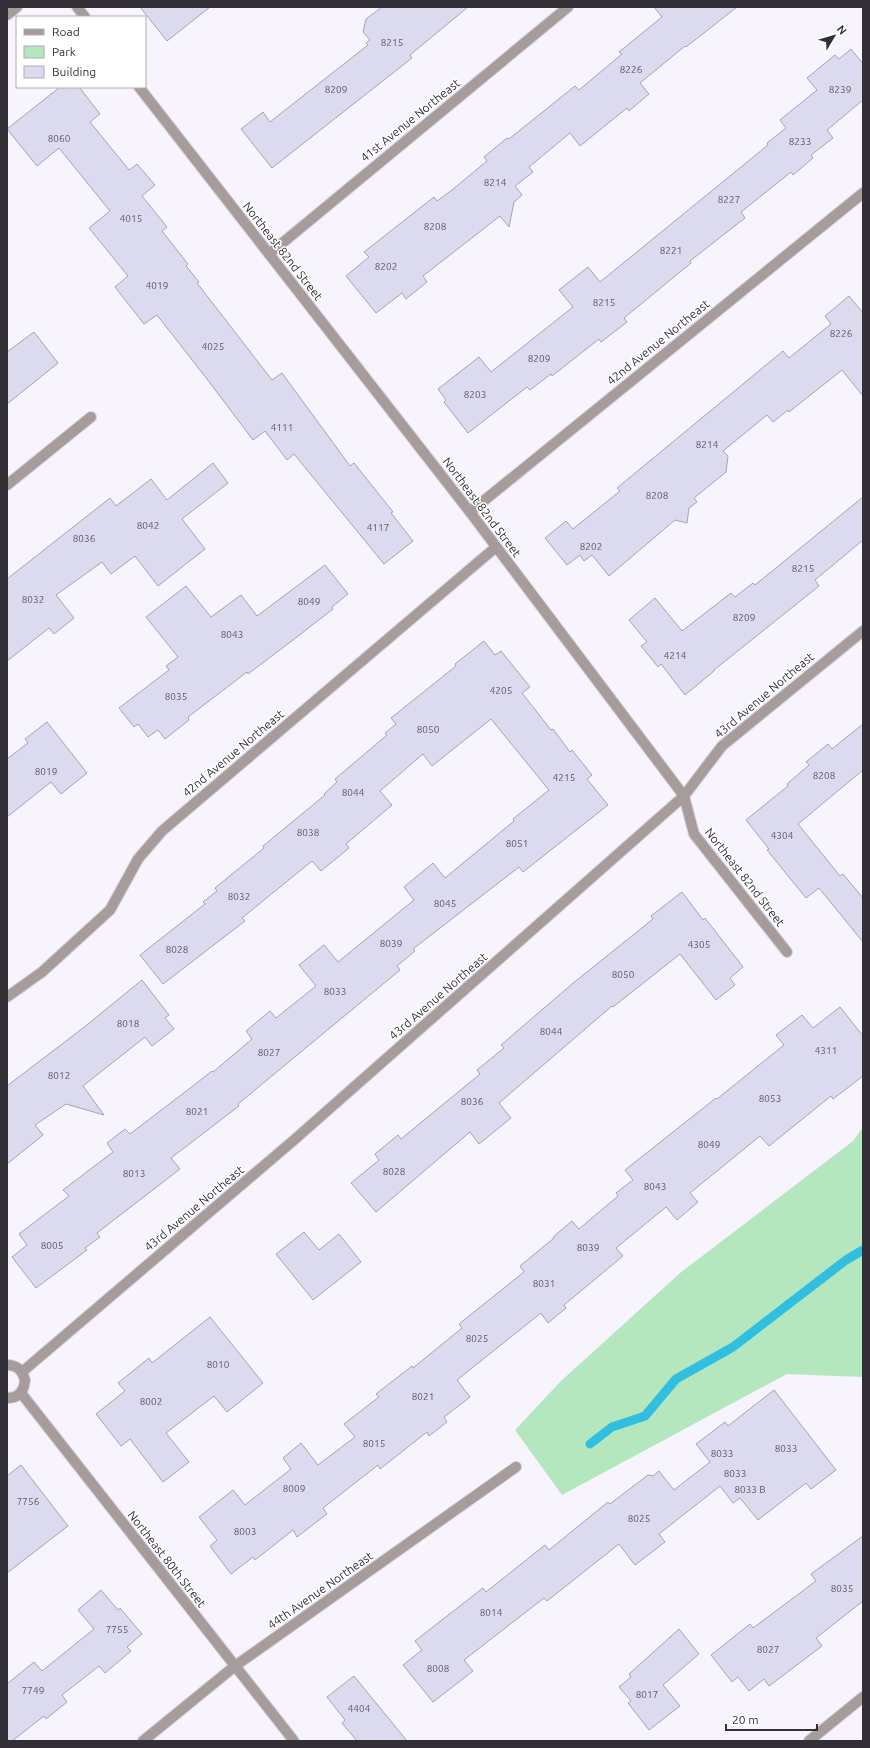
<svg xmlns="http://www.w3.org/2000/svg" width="870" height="1748" font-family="Ubuntu,sans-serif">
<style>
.green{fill:#b4e7be}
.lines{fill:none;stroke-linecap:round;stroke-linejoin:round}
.stream{stroke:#30bfe0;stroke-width:9}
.building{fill:#dcdaef;stroke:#a4a2b6}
.minor-casing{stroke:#d4d1d9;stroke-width:12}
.tertiary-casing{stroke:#d4d1d9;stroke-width:12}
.minor{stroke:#a69c9c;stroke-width:10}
.tertiary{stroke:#a69c9c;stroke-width:10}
.labels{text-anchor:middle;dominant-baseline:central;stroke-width:3;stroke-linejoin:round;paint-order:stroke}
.number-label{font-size:10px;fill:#5c5a65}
.street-label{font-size:12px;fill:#322f37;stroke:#fff}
</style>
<rect width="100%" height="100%" fill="#f8f4fd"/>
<path class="green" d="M 863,1127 L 863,1377 L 787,1374 L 562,1495 L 515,1430 L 561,1381 L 680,1273 L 853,1141 Z"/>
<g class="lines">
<path class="stream" d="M 590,1444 L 612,1427 L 645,1416 L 676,1379 L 733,1347 L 846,1260 L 863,1250"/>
</g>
<g class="building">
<path d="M 140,7 L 210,7 L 167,41 Z"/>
<path d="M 382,7 L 468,7 L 410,55 L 412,58 L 272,168 L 241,129 L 263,112 L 270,122 L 368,45 L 366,43 L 370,40 L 363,32 L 366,19 Z"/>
<path d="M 654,7 L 737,7 L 686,47 L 685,46 L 640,83 L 649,94 L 629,111 L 627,108 L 580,146 L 570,133 L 529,167 L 533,172 L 515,186 L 522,195 L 514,202 L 509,227 L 500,216 L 423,276 L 427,282 L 406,299 L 402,293 L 376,313 L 346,276 L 369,257 L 364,252 L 434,197 L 437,201 L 452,190 L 487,161 L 484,157 L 507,138 L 509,139 L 575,86 L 579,90 L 622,54 L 619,52 L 662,17 Z"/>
<path d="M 851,49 L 863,64 L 863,100 L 827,130 L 833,138 L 811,155 L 813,158 L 793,175 L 791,172 L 741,212 L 745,218 L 690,261 L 691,263 L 635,309 L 624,318 L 627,322 L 601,342 L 599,339 L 552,376 L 551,374 L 530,390 L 527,387 L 468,433 L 444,402 L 446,400 L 438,389 L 479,357 L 491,372 L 573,307 L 559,290 L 588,267 L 600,282 L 768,145 L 767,143 L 786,128 L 780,120 L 817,90 L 807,78 L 835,55 L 839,59 Z"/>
<path d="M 60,87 L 79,87 L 100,114 L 90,122 L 129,170 L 137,164 L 155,185 L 142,196 L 167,227 L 162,231 L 188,264 L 186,266 L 199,282 L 197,283 L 272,380 L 282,373 L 350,466 L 354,463 L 393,512 L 391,513 L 413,541 L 384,564 L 294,454 L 287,460 L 265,431 L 253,440 L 207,379 L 157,315 L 144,324 L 115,287 L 128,276 L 89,228 L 110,211 L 59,148 L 37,166 L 7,129 Z"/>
<path d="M 849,296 L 863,313 L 863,396 L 842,370 L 789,412 L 788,410 L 773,422 L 767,415 L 723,451 L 728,456 L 726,472 L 694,498 L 697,502 L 689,508 L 687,523 L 675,520 L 609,576 L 592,555 L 584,561 L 580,555 L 567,565 L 545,538 L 566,521 L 573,529 L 620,491 L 617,488 L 783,351 L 789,358 L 831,324 L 825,316 Z"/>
<path d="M 34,332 L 58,363 L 7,404 L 7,352 Z"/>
<path d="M 213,463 L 228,483 L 182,519 L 205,549 L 158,586 L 135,556 L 111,574 L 102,562 L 56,595 L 74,618 L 54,634 L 49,628 L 7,661 L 7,579 L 110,498 L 116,506 L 151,479 L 167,500 Z"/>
<path d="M 863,497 L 863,540 L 815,580 L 819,586 L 714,670 L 714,671 L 685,695 L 661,664 L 658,667 L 641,646 L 647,642 L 629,620 L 655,598 L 682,631 L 731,593 L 735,597 L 753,583 L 755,585 Z"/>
<path d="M 325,565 L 348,594 L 332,607 L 333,609 L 293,640 L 248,674 L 247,672 L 188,717 L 189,720 L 165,739 L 158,730 L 148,737 L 138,724 L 134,727 L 119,708 L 169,670 L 166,666 L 178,657 L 146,617 L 186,586 L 211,617 L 241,595 L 257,616 Z"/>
<path d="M 484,641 L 495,655 L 501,651 L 530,687 L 522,693 L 551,730 L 553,729 L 570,752 L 572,750 L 592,775 L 587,779 L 608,805 L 523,872 L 519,867 L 413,949 L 415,951 L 397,966 L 400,970 L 238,1104 L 239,1106 L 171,1158 L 180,1169 L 97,1233 L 100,1237 L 85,1248 L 87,1250 L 36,1288 L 12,1257 L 27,1245 L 19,1234 L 69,1196 L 63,1190 L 113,1152 L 107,1143 L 125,1129 L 130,1134 L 198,1082 L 212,1071 L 213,1072 L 252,1039 L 246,1031 L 270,1011 L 276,1018 L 316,986 L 299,965 L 324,945 L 338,962 L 414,900 L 404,887 L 433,863 L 445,878 L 514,821 L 513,819 L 549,790 L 491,719 L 432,766 L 423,754 L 380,791 L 392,805 L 346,844 L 349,848 L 321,871 L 312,861 L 242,918 L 245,921 L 163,984 L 140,955 L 205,904 L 203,902 L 217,891 L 215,888 L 264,848 L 263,846 L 325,795 L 324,794 L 337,782 L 335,779 L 387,735 L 385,733 L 396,724 L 391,718 L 456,666 L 455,664 Z"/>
<path d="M 47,722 L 87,773 L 61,794 L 51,782 L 7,817 L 7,759 L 28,743 L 25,739 Z"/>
<path d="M 863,724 L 863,770 L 798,824 L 840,876 L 843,874 L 863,898 L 863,942 L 819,888 L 806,898 L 767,850 L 769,849 L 746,820 L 788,786 L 787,784 L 809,765 L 806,762 L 828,744 L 832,749 Z"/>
<path d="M 682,892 L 703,920 L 705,918 L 743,967 L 730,978 L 735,985 L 716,1000 L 680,954 L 613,1007 L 612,1006 L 499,1103 L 511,1118 L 479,1144 L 470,1132 L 376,1212 L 351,1183 L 379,1160 L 375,1154 L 398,1135 L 401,1139 L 480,1074 L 477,1070 L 504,1048 L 501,1045 L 572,984 L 653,919 L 651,916 Z"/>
<path d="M 142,980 L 169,1015 L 165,1018 L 174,1029 L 152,1046 L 145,1037 L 83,1086 L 104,1115 L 66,1104 L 35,1125 L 43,1135 L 7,1164 L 7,1086 L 83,1028 Z"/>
<path d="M 840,1007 L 863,1036 L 863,1076 L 833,1099 L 831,1096 L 769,1146 L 760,1136 L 690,1193 L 698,1202 L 677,1220 L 666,1207 L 616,1248 L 623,1256 L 564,1305 L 566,1308 L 548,1323 L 541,1313 L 457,1380 L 470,1397 L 444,1417 L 447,1422 L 429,1436 L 427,1432 L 380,1469 L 378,1465 L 323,1508 L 327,1514 L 297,1537 L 293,1530 L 255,1560 L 253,1557 L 231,1574 L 210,1546 L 217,1540 L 199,1517 L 233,1490 L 245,1505 L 291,1469 L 283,1458 L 301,1443 L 318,1465 L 355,1437 L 344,1424 L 379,1397 L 376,1394 L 412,1366 L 413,1368 L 462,1328 L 459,1324 L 524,1272 L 520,1266 L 554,1238 L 553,1237 L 572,1221 L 579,1229 L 618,1196 L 616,1193 L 633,1180 L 625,1170 L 716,1098 L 717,1099 L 784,1045 L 776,1035 L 802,1015 L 813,1028 Z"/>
<path d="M 304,1232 L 319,1250 L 339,1234 L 361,1262 L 313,1300 L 276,1254 Z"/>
<path d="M 210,1317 L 263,1383 L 227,1412 L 214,1396 L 166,1433 L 189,1462 L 163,1482 L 130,1439 L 121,1446 L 96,1414 L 125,1391 L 118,1383 L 149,1358 L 152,1363 Z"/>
<path d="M 774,1390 L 836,1470 L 811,1489 L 806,1483 L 758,1520 L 740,1498 L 733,1503 L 720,1486 L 659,1534 L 665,1542 L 635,1565 L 619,1544 L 547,1601 L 544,1598 L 464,1660 L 473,1671 L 433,1702 L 403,1665 L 422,1650 L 415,1641 L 483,1588 L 486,1592 L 545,1545 L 549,1550 L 608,1502 L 610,1504 L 648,1475 L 653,1476 L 659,1471 L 674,1490 L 710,1462 L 696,1444 L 725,1422 L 728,1426 Z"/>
<path d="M 21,1465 L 68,1526 L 7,1573 L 7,1476 Z"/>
<path d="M 863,1536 L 863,1601 L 816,1638 L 822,1646 L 769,1686 L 764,1679 L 749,1691 L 738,1677 L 732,1682 L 711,1655 L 750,1624 L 753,1628 L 816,1581 L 811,1574 Z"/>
<path d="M 101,1590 L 118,1610 L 120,1608 L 142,1634 L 127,1647 L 131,1651 L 105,1673 L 99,1666 L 62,1695 L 67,1702 L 46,1719 L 44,1716 L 12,1741 L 7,1741 L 7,1684 L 34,1662 L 42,1671 L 94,1629 L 78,1610 Z"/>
<path d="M 679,1629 L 699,1654 L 663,1685 L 680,1706 L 649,1730 L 628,1703 L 631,1701 L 619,1687 L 631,1677 L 629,1674 Z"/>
<path d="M 354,1676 L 407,1741 L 357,1741 L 342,1723 L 345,1720 L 327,1697 Z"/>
</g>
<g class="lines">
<defs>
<g id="minor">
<path d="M 77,7 L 85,17"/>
<path d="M 139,87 L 470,512 L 684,796 L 694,834 L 787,952"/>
<path d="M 269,254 L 568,7"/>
<path d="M 7,485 L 91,417"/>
<path d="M 470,512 L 863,193"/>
<path d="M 7,997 L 42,972 L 110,910 L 138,859 L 162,831 L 496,547"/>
<path d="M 7,1365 C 17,1365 22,1370 25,1380 C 24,1391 19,1398 7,1398"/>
<path d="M 22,1372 L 294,1140 L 684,796 L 722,746 L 863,631"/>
<path d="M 21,1393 L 294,1741"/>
<path d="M 143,1741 L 235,1666 L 516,1467"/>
<path d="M 809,1741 L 863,1697"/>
</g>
<path id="tertiary" d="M 7,15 L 17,7"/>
</defs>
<use href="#minor" class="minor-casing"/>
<use href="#tertiary" class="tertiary-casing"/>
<use href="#minor" class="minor"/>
<use href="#tertiary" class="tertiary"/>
</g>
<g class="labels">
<g class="number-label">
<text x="392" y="42">8215</text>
<text x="631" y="69">8226</text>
<text x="336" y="89">8209</text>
<text x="840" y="89">8239</text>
<text x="59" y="138">8060</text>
<text x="800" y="141">8233</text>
<text x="495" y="182">8214</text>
<text x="729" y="199">8227</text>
<text x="131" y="218">4015</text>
<text x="435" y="226">8208</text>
<text x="671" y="250">8221</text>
<text x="386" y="266">8202</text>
<text x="157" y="285">4019</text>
<text x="604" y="302">8215</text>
<text x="841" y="333">8226</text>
<text x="213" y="346">4025</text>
<text x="539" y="358">8209</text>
<text x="475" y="394">8203</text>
<text x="282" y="427">4111</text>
<text x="707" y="444">8214</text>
<text x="657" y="495">8208</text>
<text x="148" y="525">8042</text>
<text x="378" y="527">4117</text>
<text x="84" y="538">8036</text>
<text x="591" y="546">8202</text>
<text x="803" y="568">8215</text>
<text x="33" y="599">8032</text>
<text x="309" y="601">8049</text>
<text x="744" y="617">8209</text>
<text x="232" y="634">8043</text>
<text x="675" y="655">4214</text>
<text x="501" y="690">4205</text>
<text x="176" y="696">8035</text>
<text x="428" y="729">8050</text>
<text x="46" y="771">8019</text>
<text x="824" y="775">8208</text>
<text x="564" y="777">4215</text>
<text x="353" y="792">8044</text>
<text x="308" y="832">8038</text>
<text x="782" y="835">4304</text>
<text x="517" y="843">8051</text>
<text x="239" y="896">8032</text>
<text x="445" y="903">8045</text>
<text x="391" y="943">8039</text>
<text x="699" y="944">4305</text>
<text x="177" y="949">8028</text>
<text x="623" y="974">8050</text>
<text x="335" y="991">8033</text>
<text x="128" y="1023">8018</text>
<text x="551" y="1031">8044</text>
<text x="826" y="1050">4311</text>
<text x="269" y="1052">8027</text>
<text x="59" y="1075">8012</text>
<text x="770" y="1098">8053</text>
<text x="472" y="1101">8036</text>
<text x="197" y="1111">8021</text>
<text x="709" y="1144">8049</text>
<text x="394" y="1171">8028</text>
<text x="134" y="1173">8013</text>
<text x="655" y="1186">8043</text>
<text x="52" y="1245">8005</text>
<text x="588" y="1247">8039</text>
<text x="544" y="1283">8031</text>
<text x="477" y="1338">8025</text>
<text x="218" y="1364">8010</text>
<text x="423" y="1396">8021</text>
<text x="151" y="1401">8002</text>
<text x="374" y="1443">8015</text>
<text x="786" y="1448">8033</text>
<text x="722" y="1453">8033</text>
<text x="735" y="1473">8033</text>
<text x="294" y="1488">8009</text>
<text x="750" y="1489">8033 B</text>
<text x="28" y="1501">7756</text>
<text x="639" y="1518">8025</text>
<text x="245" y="1531">8003</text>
<text x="842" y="1588">8035</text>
<text x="491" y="1612">8014</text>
<text x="117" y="1629">7755</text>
<text x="768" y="1649">8027</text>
<text x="438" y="1668">8008</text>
<text x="33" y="1690">7749</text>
<text x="647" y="1694">8017</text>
<text x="359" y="1708">4404</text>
</g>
<g class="street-label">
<text transform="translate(410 120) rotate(-39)">41st Avenue Northeast</text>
<text transform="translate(283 251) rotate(52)">Northeast 82nd Street</text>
<text transform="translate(658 342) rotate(-39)">42nd Avenue Northeast</text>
<text transform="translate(482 507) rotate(53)">Northeast 82nd Street</text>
<text transform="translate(764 695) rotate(-40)">43rd Avenue Northeast</text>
<text transform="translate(233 753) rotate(-40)">42nd Avenue Northeast</text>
<text transform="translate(745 877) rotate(52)">Northeast 82nd Street</text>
<text transform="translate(438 996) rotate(-41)">43rd Avenue Northeast</text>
<text transform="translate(194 1208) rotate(-40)">43rd Avenue Northeast</text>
<text transform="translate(167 1559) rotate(52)">Northeast 80th Street</text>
<text transform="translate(320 1590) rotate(-35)">44th Avenue Northeast</text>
</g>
</g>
<rect width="870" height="1748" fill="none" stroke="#322f37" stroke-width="16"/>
<rect x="16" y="16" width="130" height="72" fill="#ffffff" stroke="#adacaf"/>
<rect x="24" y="29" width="20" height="6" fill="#a69c9c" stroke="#adacaf"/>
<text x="52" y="36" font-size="12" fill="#322f37">Road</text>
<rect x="24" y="46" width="20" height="12" fill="#b4e7be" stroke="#adacaf"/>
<text x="52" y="56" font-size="12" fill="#322f37">Park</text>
<rect x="24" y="66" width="20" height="12" fill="#dcdaef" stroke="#adacaf"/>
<text x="52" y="76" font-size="12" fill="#322f37">Building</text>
<g transform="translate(834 36) rotate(52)" stroke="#ffffff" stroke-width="3" paint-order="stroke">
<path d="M0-3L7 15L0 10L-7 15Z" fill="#322f37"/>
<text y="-6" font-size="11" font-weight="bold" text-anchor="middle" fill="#322f37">N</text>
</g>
<path d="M726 1724v6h91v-6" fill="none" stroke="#322f37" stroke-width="2"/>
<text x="732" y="1724" font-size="12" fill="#322f37" stroke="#ffffff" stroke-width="3" paint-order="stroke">20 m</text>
</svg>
